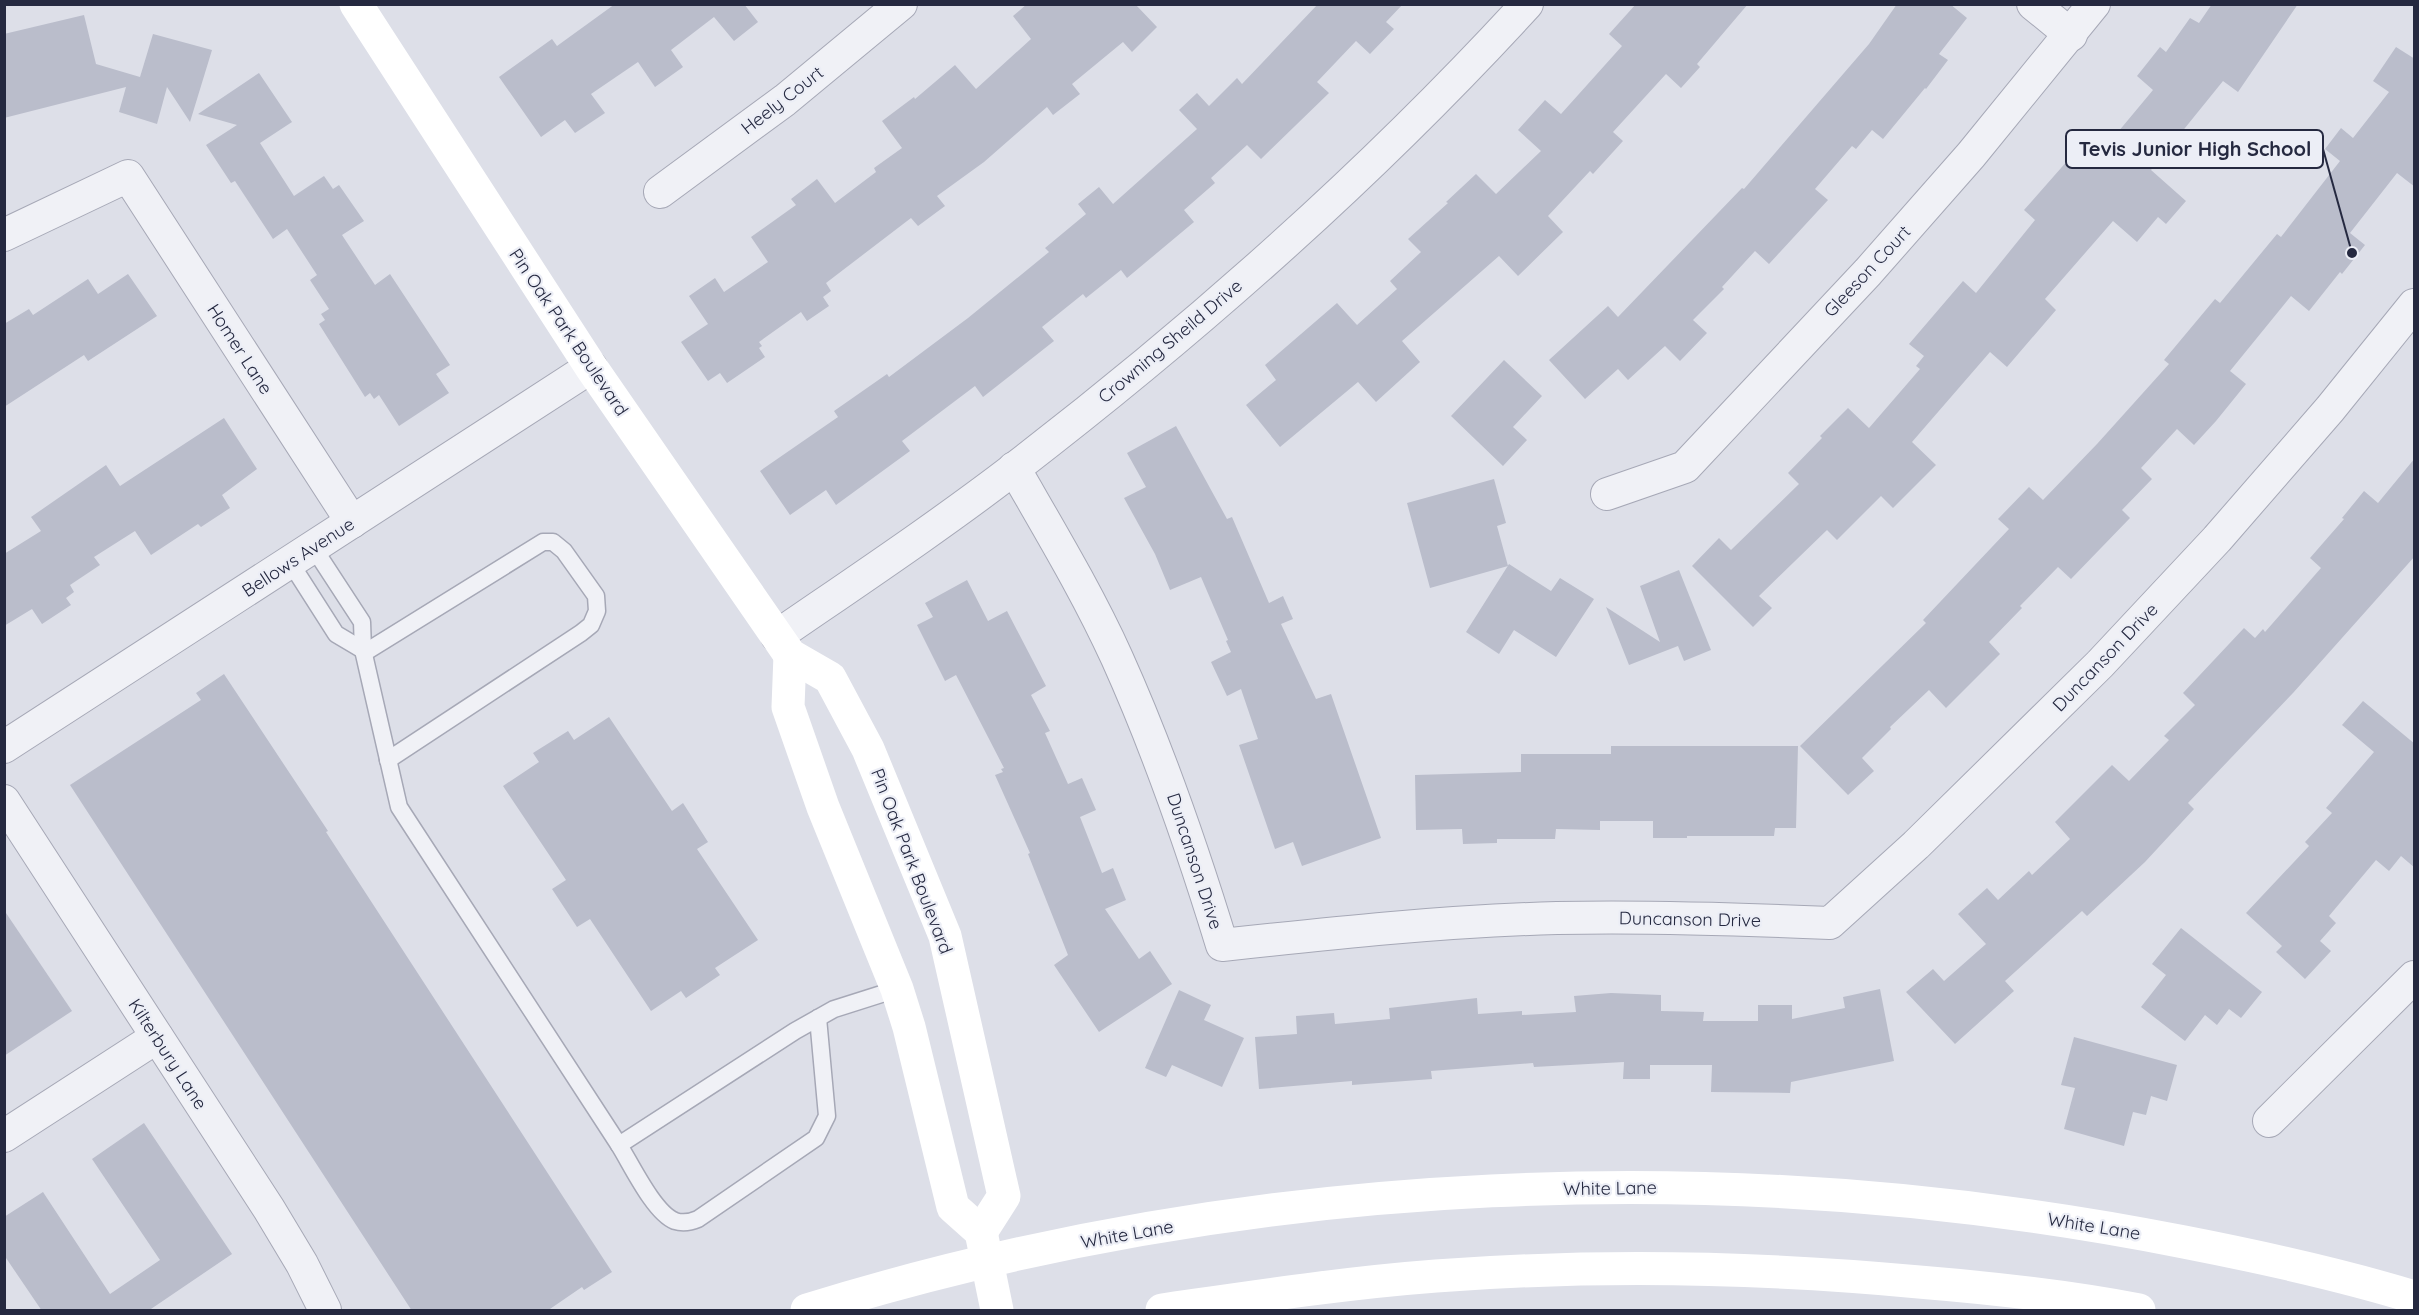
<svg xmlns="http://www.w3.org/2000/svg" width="2419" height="1315" font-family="Quicksand,sans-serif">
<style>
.building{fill:#babdcb}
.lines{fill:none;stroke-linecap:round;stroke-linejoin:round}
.lane-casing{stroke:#a6a8b6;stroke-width:19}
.street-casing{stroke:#a6a8b6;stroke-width:34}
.lane{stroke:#f0f1f6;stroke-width:16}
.street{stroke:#f0f1f6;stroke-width:32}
.secondary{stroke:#fff;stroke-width:33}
.labels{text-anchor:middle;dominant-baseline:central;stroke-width:4.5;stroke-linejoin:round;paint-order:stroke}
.street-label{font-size:18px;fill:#252940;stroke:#eceef6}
.leader{fill:none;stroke:#252940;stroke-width:2}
.callout-dot{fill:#252940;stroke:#eceef6;stroke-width:2}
.callout{fill:#eceef6;stroke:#252940;stroke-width:2}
.callout-label{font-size:20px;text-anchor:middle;font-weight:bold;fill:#252940}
</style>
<rect width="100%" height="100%" fill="#dddfe8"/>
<g class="building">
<path d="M 615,4 L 744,4 L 758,22 L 734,41 L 714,17 L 671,50 L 683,67 L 655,87 L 638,62 L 591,94 L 605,113 L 575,133 L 565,120 L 541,137 L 499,77 L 552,39 L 557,46 Z"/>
<path d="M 1027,4 L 1135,4 L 1157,27 L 1132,52 L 1123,42 L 1072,84 L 1080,94 L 1053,115 L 1047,107 L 984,162 L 937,196 L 945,206 L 918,226 L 911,218 L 826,283 L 831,291 L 823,297 L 829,306 L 807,321 L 801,312 L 759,342 L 762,346 L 759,348 L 765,357 L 727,383 L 720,373 L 708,381 L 681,342 L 708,324 L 689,296 L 715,278 L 724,292 L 768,262 L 751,237 L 796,205 L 791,199 L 817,179 L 835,203 L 876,172 L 874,168 L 902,148 L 882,121 L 914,97 L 915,99 L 955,65 L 976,89 L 1031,39 L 1013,16 Z"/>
<path d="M 1318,4 L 1403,4 L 1386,22 L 1394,29 L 1370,54 L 1356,41 L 1317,82 L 1329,93 L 1261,159 L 1247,145 L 1211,178 L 1215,183 L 1184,210 L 1194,222 L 1127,278 L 1121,270 L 1086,298 L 1083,294 L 1042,327 L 1054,341 L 983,397 L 975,386 L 902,441 L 910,451 L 836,505 L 826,490 L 790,515 L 760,471 L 838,417 L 834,411 L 887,374 L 889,377 L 968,318 L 1049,252 L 1045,248 L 1086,214 L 1078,204 L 1099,187 L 1113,204 L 1197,129 L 1179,110 L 1197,93 L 1209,106 L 1237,78 L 1242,84 Z"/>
<path d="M 1636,4 L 1748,4 L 1697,64 L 1700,67 L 1681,88 L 1666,74 L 1613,132 L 1623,141 L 1593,174 L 1590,171 L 1548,216 L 1563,232 L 1518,276 L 1499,256 L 1402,341 L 1420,362 L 1376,402 L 1358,382 L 1280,447 L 1246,405 L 1276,380 L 1265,365 L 1337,303 L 1357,325 L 1397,289 L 1390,281 L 1421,252 L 1408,239 L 1448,203 L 1446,202 L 1476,174 L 1496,194 L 1541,151 L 1518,130 L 1545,100 L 1561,114 L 1622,46 L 1609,34 Z"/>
<path d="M 1897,4 L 1950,4 L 1967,18 L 1939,54 L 1948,60 L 1926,89 L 1925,88 L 1883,139 L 1872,130 L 1856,149 L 1852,146 L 1815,189 L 1828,200 L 1769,264 L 1755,251 L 1722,287 L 1724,289 L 1693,320 L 1707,333 L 1680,361 L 1665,346 L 1628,380 L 1618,369 L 1585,399 L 1549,360 L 1608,306 L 1618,317 L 1742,188 L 1744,189 L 1869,44 Z"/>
<path d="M 2212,4 L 2298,4 L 2238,92 L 2223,81 L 2151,170 L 2186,201 L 2166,224 L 2158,217 L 2137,242 L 2113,221 L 2045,299 L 2056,310 L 2007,367 L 1990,352 L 1912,442 L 1936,465 L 1893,508 L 1881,496 L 1837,540 L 1827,530 L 1759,596 L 1772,608 L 1753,627 L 1692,566 L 1719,538 L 1731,550 L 1799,484 L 1788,473 L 1822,438 L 1820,436 L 1848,408 L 1869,428 L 1920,369 L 1916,366 L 1924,356 L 1909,344 L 1963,281 L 1976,293 L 2035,220 L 2024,210 L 2083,143 L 2098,156 L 2153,90 L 2137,76 L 2160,47 L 2166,52 L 2190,18 L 2199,23 Z"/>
<path d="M 84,15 L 96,64 L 140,77 L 153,34 L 212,50 L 190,122 L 167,87 L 157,124 L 119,112 L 126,87 L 4,118 L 4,34 Z"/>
<path d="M 2396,47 L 2415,59 L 2415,187 L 2397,173 L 2350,233 L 2365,245 L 2342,274 L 2340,272 L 2309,311 L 2291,296 L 2230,371 L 2246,384 L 2216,421 L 2194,445 L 2177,429 L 2141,468 L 2152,479 L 2122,510 L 2130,518 L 2071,579 L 2058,567 L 2020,606 L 2022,608 L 1989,642 L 2000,654 L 1946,708 L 1929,690 L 1890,727 L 1891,729 L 1862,758 L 1874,771 L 1848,795 L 1800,746 L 1926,623 L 1923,620 L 2009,529 L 1998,519 L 2029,487 L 2043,500 L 2097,444 L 2169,364 L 2164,360 L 2215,299 L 2220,303 L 2277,234 L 2281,237 L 2340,161 L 2325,149 L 2341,128 L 2353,138 L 2389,92 L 2373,81 Z"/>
<path d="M 259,73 L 292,122 L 260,143 L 294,196 L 324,176 L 333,189 L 339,185 L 364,221 L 342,235 L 375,285 L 390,274 L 450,365 L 436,374 L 449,393 L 399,426 L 379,395 L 374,399 L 370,393 L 365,397 L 319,324 L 325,320 L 321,314 L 329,309 L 310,280 L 317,275 L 287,229 L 273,239 L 235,181 L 231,183 L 206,145 L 237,125 L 198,114 Z"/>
<path d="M 128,274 L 157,316 L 88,361 L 84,355 L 4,407 L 4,324 L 29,309 L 33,315 L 88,279 L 98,294 Z"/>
<path d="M 1504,360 L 1542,396 L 1513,427 L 1527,440 L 1503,466 L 1451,416 Z"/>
<path d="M 224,418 L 257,469 L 222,495 L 230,508 L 201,527 L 198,524 L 151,555 L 135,531 L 94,557 L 100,565 L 70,585 L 74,592 L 66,598 L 71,605 L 42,624 L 32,609 L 4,626 L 4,554 L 41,531 L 31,517 L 106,465 L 120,486 Z"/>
<path d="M 1176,426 L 1227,519 L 1232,517 L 1269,603 L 1283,596 L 1293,619 L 1281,624 L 1316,699 L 1331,694 L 1381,838 L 1302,866 L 1293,842 L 1275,849 L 1239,745 L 1258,739 L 1241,689 L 1227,696 L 1211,662 L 1231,652 L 1226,641 L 1228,640 L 1201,577 L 1170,590 L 1155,554 L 1124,498 L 1146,487 L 1127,453 Z"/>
<path d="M 2415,458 L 2415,556 L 2293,693 L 2188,803 L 2194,809 L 2145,862 L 2087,916 L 2082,911 L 2005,981 L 2014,991 L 1955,1044 L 1906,992 L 1933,969 L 1944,981 L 1986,944 L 1958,914 L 1987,888 L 1998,900 L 2029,871 L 2032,875 L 2070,839 L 2055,822 L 2112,765 L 2129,781 L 2169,740 L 2164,736 L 2195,705 L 2183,693 L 2244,628 L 2255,638 L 2263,629 L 2265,632 L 2321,568 L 2310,558 L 2344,519 L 2342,518 L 2364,491 L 2378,503 Z"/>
<path d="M 1494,479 L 1506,523 L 1497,526 L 1508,566 L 1430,588 L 1407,503 Z"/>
<path d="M 1509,564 L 1551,591 L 1560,578 L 1594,599 L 1556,657 L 1514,630 L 1499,654 L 1466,632 Z"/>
<path d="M 1679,570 L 1711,650 L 1684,661 L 1678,646 L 1629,665 L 1606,607 L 1660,642 L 1640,586 Z"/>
<path d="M 967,580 L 988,621 L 1007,611 L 1046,686 L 1031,695 L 1050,731 L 1045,733 L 1068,784 L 1082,778 L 1096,810 L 1080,817 L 1102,873 L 1113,868 L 1126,900 L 1105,909 L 1139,959 L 1150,951 L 1172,984 L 1099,1032 L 1054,965 L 1068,955 L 1028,854 L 1030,853 L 995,775 L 1003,772 L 1001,769 L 1004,768 L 956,675 L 945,681 L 917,625 L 933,617 L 925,603 Z"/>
<path d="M 224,674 L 328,831 L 326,832 L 612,1272 L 584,1290 L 582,1287 L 547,1311 L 412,1311 L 70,785 L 201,700 L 196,693 Z"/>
<path d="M 2363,701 L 2415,744 L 2415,868 L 2401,856 L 2389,871 L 2376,860 L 2329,916 L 2336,923 L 2320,941 L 2331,951 L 2305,979 L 2276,952 L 2282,946 L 2246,913 L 2309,846 L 2305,842 L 2332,813 L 2326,808 L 2374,752 L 2342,725 Z"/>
<path d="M 609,717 L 672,811 L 683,803 L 708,842 L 697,849 L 758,940 L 715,968 L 720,975 L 686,998 L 681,991 L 651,1011 L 590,919 L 577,927 L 552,889 L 566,880 L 503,786 L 539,762 L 533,753 L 568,731 L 574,740 Z"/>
<path d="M 1611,746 L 1798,746 L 1796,828 L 1775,828 L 1774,836 L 1687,836 L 1687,838 L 1653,838 L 1653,821 L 1600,821 L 1600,830 L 1556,829 L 1555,839 L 1497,839 L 1497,843 L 1463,844 L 1462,829 L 1416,830 L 1415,775 L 1521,772 L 1521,754 L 1611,754 Z"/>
<path d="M 4,910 L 72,1011 L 4,1056 Z"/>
<path d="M 2181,928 L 2262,992 L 2241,1018 L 2229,1009 L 2217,1025 L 2205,1015 L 2185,1041 L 2141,1007 L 2166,975 L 2152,964 Z"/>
<path d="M 1880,989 L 1894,1061 L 1791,1082 L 1790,1093 L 1711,1092 L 1712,1065 L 1650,1065 L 1650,1079 L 1623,1079 L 1624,1062 L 1534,1067 L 1533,1063 L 1431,1071 L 1432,1079 L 1352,1085 L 1352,1081 L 1259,1089 L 1255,1037 L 1297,1034 L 1296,1016 L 1334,1013 L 1335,1024 L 1390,1019 L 1389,1008 L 1477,998 L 1478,1014 L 1522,1011 L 1522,1015 L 1576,1012 L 1574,996 L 1611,993 L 1661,995 L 1661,1011 L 1704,1012 L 1703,1021 L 1758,1021 L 1758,1005 L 1792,1005 L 1792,1019 L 1845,1008 L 1843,997 Z"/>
<path d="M 1179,990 L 1211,1005 L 1204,1020 L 1244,1038 L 1222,1087 L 1172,1065 L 1166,1077 L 1145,1068 Z"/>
<path d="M 2074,1037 L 2177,1065 L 2167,1101 L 2151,1096 L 2146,1115 L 2133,1112 L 2124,1146 L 2064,1129 L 2075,1088 L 2061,1085 Z"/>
<path d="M 144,1123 L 232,1254 L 148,1311 L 42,1311 L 4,1255 L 4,1217 L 43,1192 L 110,1294 L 160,1260 L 92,1159 Z"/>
</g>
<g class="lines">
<defs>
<g id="lane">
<path d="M 313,547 L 362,622 L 363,650 L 399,807 L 619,1145 L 795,1031 L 834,1009 L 897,989"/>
<path d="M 290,562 L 336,634 L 363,650"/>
<path d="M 364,653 L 543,542 L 553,542 L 564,551 L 596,596 L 597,611 L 591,625 L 581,633 L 388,760"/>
<path d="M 619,1145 C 631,1164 654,1213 675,1221 C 684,1224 691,1222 698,1219 L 816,1138 L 827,1116 L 818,1018"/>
</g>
<g id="street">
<path d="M 2033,4 L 2071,35"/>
<path d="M 660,192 L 785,100 L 901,4"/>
<path d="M 4,235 L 128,176 L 352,522"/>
<path d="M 1014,468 C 1050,531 1087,592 1117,658 C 1159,751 1192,847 1222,945 C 1333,933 1445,921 1557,918 C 1648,916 1739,919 1830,923 L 1916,845 L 2100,664 L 2217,539 L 2330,409 L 2414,305"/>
<path d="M 1607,494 L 1685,467 L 1868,272 L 1971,155 L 2094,4"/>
<path d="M 777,636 C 857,581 938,527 1015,468 C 1197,328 1371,174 1527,4"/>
<path d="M 4,747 L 591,367"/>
<path d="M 4,801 L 269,1209 L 302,1264 L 325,1310"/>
<path d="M 2269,1121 L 2414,977"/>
<path d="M 4,1136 L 157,1037"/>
</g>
</defs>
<use href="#lane" class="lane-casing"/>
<use href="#street" class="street-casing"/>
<use href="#lane" class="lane"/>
<use href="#street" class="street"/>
<g class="secondary">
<path d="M 356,4 L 591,367 L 790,655 L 830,678 L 868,749 L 945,936 L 1004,1196 L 981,1232"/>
<path d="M 790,655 L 788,707 L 823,807 L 897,989 L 909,1027 L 953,1207 L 981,1232 L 997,1310"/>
<path d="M 807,1310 C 1250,1173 1730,1152 2184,1242 C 2261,1257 2339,1274 2414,1297"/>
<path d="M 1162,1310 C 1253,1297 1344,1283 1436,1276 C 1597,1264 1759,1267 1919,1282 C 1992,1288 2067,1296 2139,1310"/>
</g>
</g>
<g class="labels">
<g class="street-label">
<text transform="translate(782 100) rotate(-38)">Heely Court</text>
<text transform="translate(1867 271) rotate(-47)">Gleeson Court</text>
<text transform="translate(569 332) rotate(56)">Pin Oak Park Boulevard</text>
<text transform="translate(1170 341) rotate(-40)">Crowning Sheild Drive</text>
<text transform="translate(240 349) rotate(57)">Homer Lane</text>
<text transform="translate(298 557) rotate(-33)">Bellows Avenue</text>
<text transform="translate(2105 657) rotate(-46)">Duncanson Drive</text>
<text transform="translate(912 861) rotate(69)">Pin Oak Park Boulevard</text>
<text transform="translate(1195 861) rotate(72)">Duncanson Drive</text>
<text transform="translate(1690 919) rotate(1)">Duncanson Drive</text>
<text transform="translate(168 1054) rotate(57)">Kilterbury Lane</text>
<text transform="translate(1610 1188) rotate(-1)">White Lane</text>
<text transform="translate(2094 1226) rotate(9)">White Lane</text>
<text transform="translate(1127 1234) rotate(-10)">White Lane</text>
</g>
</g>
<path class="leader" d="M2352 253L2323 149"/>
<circle class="callout-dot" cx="2352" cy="253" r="6"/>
<rect class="callout" x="2066" y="130" width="257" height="38" rx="6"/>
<g class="callout-label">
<text x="2195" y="156">Tevis Junior High School</text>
</g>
<rect width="2419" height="1315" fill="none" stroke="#252940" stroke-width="12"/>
</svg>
